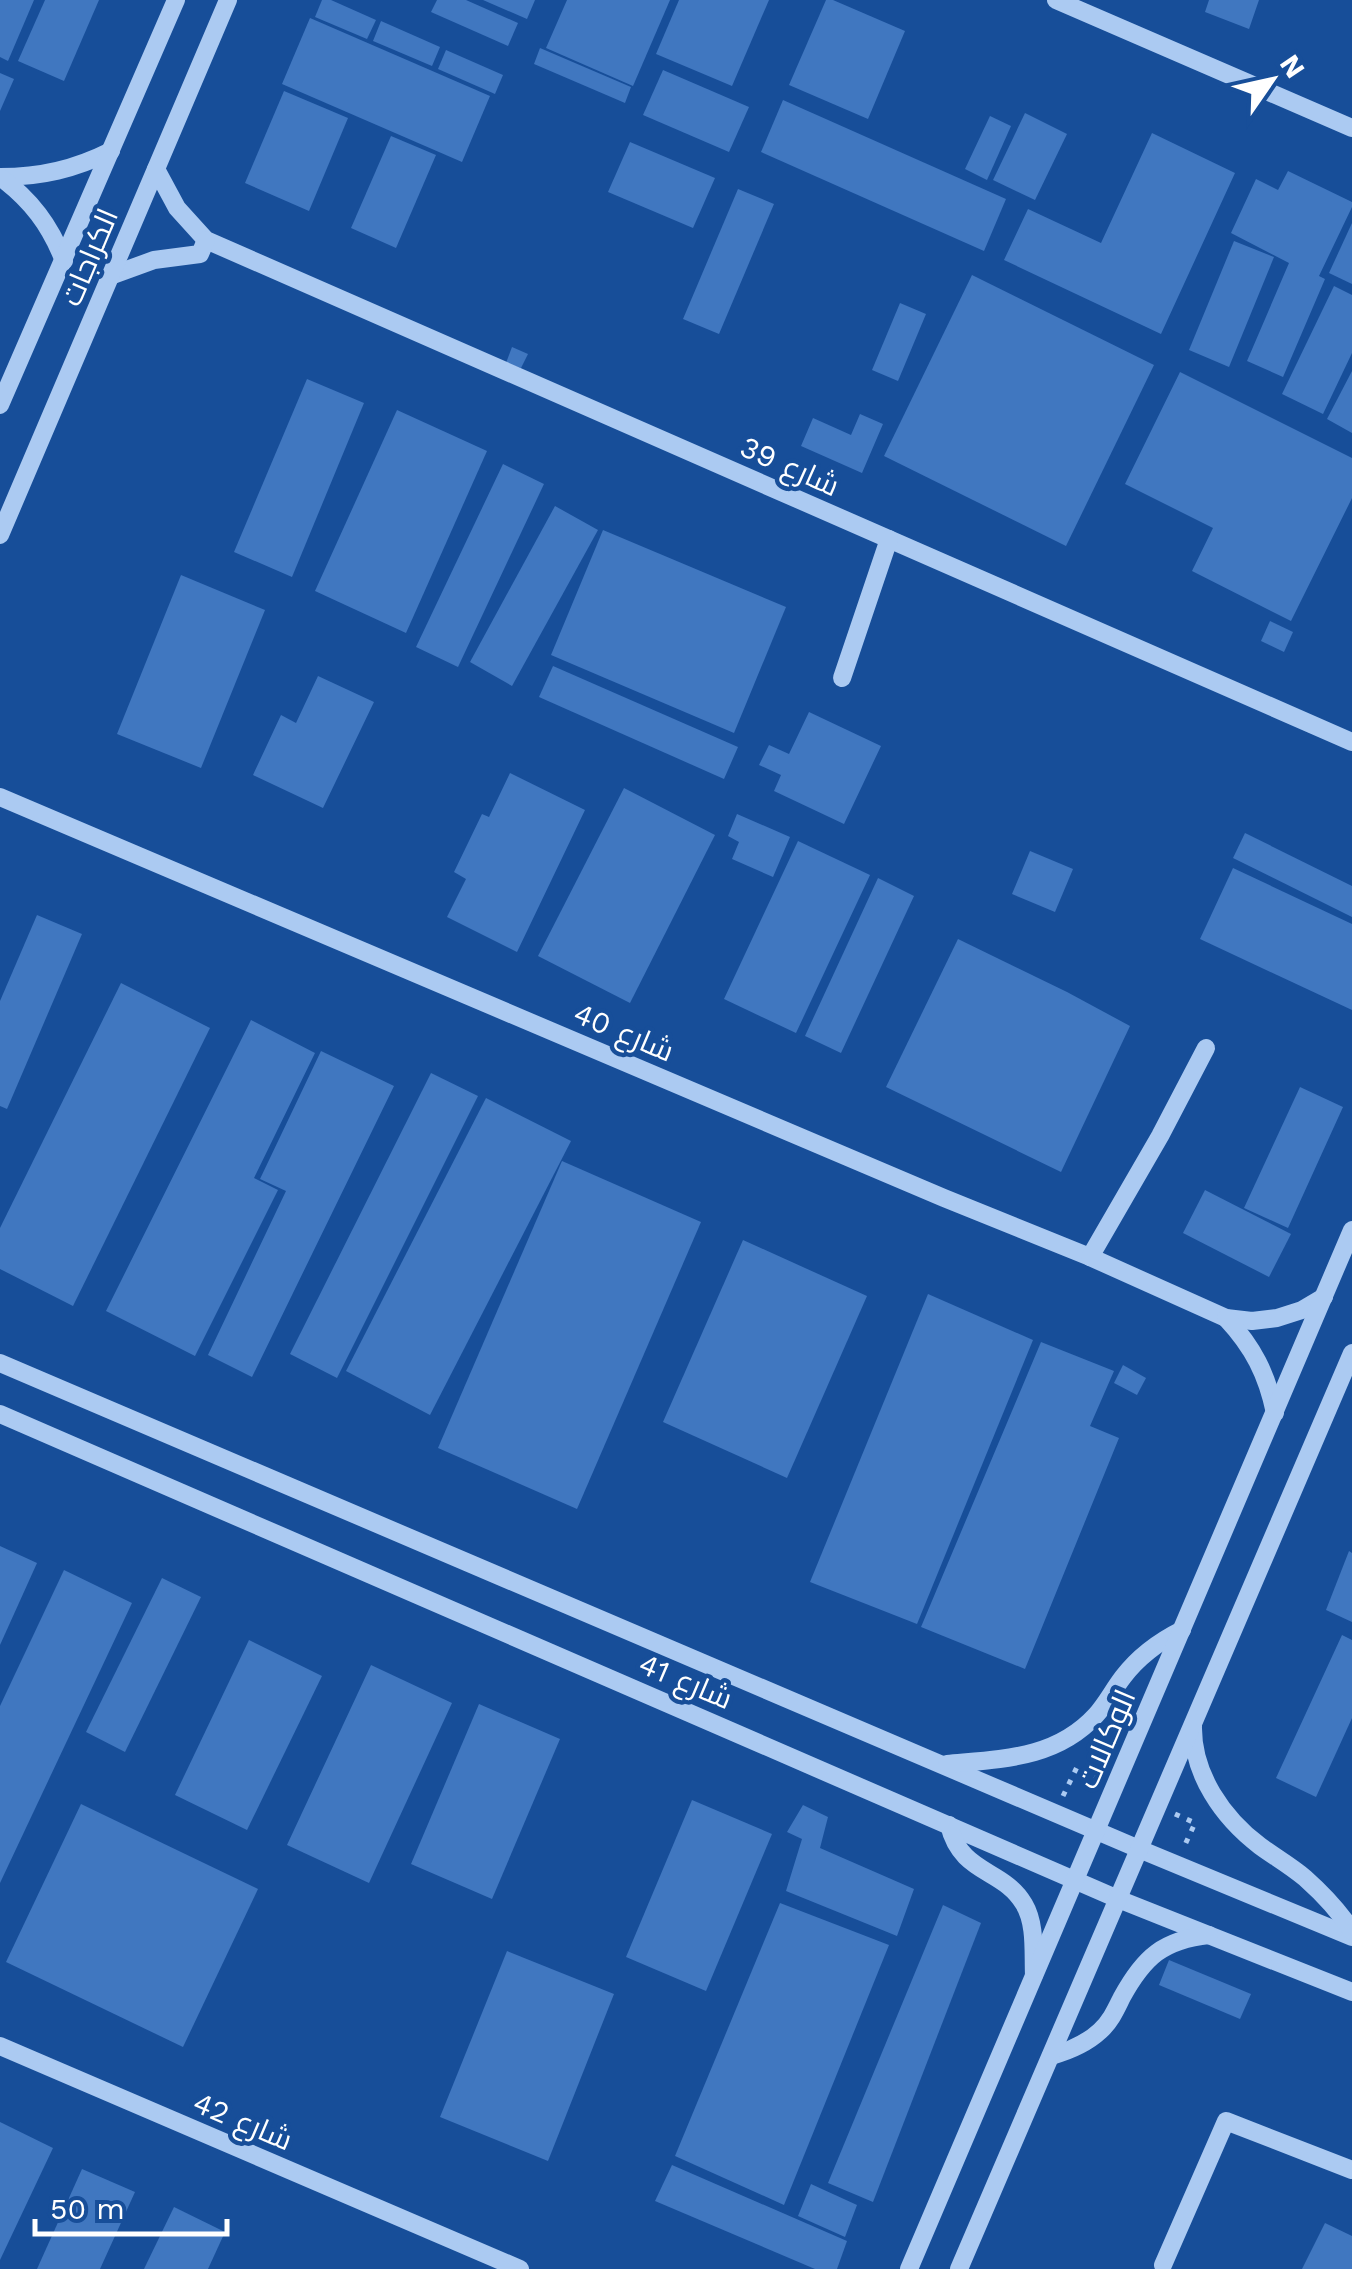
<svg xmlns="http://www.w3.org/2000/svg" width="1352" height="2269" font-family="'Work Sans',Cairo,sans-serif">
<style>
.building{fill:#4077c0}
.lines{fill:none;stroke-linecap:round;stroke-linejoin:round}
.path{stroke:#abcaf2;stroke-width:5;stroke-dasharray:5 8;stroke-linecap:butt}
.minor{stroke:#abcaf2;stroke-width:18}
.labels{text-anchor:middle;dominant-baseline:central;stroke-width:9;stroke-linejoin:round;paint-order:stroke}
.street-label{font-size:30px;fill:#fff;stroke:#174e99}
</style>
<rect width="100%" height="100%" fill="#174e99"/>
<g class="building">
<path d="M 0,0 L 34,0 L 8,61 L 0,57 Z"/>
<path d="M 45,0 L 99,0 L 64,81 L 18,61 Z"/>
<path d="M 322,0 L 331,0 L 376,20 L 367,39 L 315,17 Z"/>
<path d="M 437,0 L 466,0 L 518,23 L 508,46 L 431,12 Z"/>
<path d="M 483,0 L 535,0 L 527,19 Z"/>
<path d="M 567,0 L 670,0 L 633,86 L 546,48 Z"/>
<path d="M 679,0 L 769,0 L 732,86 L 656,54 Z"/>
<path d="M 826,0 L 833,0 L 905,31 L 868,119 L 789,85 Z"/>
<path d="M 1209,0 L 1259,0 L 1249,29 L 1205,12 Z"/>
<path d="M 310,18 L 490,96 L 462,162 L 282,84 Z"/>
<path d="M 381,21 L 440,47 L 432,66 L 373,41 Z"/>
<path d="M 540,48 L 631,87 L 625,103 L 534,64 Z"/>
<path d="M 446,50 L 503,75 L 495,94 L 438,69 Z"/>
<path d="M 663,70 L 749,107 L 729,152 L 643,115 Z"/>
<path d="M 0,73 L 14,79 L 0,111 Z"/>
<path d="M 284,91 L 348,118 L 309,211 L 245,183 Z"/>
<path d="M 783,100 L 1006,199 L 984,251 L 761,152 Z"/>
<path d="M 1025,113 L 1067,134 L 1035,200 L 993,180 Z"/>
<path d="M 990,116 L 1011,126 L 987,180 L 965,169 Z"/>
<path d="M 1152,133 L 1235,173 L 1161,334 L 1004,260 L 1028,209 L 1101,243 Z"/>
<path d="M 391,136 L 436,155 L 396,248 L 351,228 Z"/>
<path d="M 630,142 L 715,178 L 693,228 L 608,192 Z"/>
<path d="M 1288,171 L 1352,202 L 1352,207 L 1319,276 L 1325,279 L 1283,377 L 1247,361 L 1289,263 L 1231,233 L 1256,179 L 1278,190 Z"/>
<path d="M 738,189 L 774,204 L 719,334 L 683,319 Z"/>
<path d="M 1352,223 L 1352,284 L 1329,273 Z"/>
<path d="M 1234,241 L 1274,257 L 1229,367 L 1189,350 Z"/>
<path d="M 972,275 L 1154,365 L 1066,546 L 884,456 Z"/>
<path d="M 1334,286 L 1352,295 L 1352,353 L 1323,414 L 1282,394 Z"/>
<path d="M 900,303 L 926,314 L 898,381 L 872,370 Z"/>
<path d="M 512,347 L 528,354 L 521,368 L 506,363 Z"/>
<path d="M 1352,371 L 1352,433 L 1327,419 Z"/>
<path d="M 1180,372 L 1352,458 L 1352,498 L 1291,621 L 1192,571 L 1213,528 L 1125,484 Z"/>
<path d="M 307,379 L 364,403 L 292,577 L 234,552 Z"/>
<path d="M 397,410 L 487,451 L 406,633 L 315,591 Z"/>
<path d="M 860,414 L 883,424 L 862,473 L 801,446 L 813,418 L 851,435 Z"/>
<path d="M 503,464 L 544,484 L 458,667 L 416,647 Z"/>
<path d="M 555,506 L 598,530 L 512,686 L 470,662 Z"/>
<path d="M 603,530 L 786,607 L 734,733 L 551,655 Z"/>
<path d="M 181,575 L 265,610 L 201,768 L 117,734 Z"/>
<path d="M 1270,621 L 1293,632 L 1284,652 L 1261,641 Z"/>
<path d="M 553,666 L 738,747 L 724,779 L 539,697 Z"/>
<path d="M 318,676 L 374,702 L 323,808 L 253,775 L 281,715 L 296,723 Z"/>
<path d="M 809,712 L 881,746 L 844,824 L 774,791 L 781,775 L 759,765 L 769,745 L 789,754 Z"/>
<path d="M 510,773 L 585,810 L 517,952 L 447,917 L 466,879 L 454,872 L 482,814 L 489,817 Z"/>
<path d="M 624,788 L 715,835 L 630,1003 L 538,956 Z"/>
<path d="M 737,814 L 790,837 L 773,877 L 732,859 L 739,842 L 728,836 Z"/>
<path d="M 1245,833 L 1352,886 L 1352,917 L 1233,858 Z"/>
<path d="M 798,841 L 870,875 L 796,1033 L 724,999 Z"/>
<path d="M 1030,851 L 1073,869 L 1055,912 L 1012,894 Z"/>
<path d="M 1233,868 L 1352,924 L 1352,1010 L 1200,939 Z"/>
<path d="M 878,878 L 914,896 L 841,1053 L 805,1036 Z"/>
<path d="M 37,915 L 82,934 L 7,1109 L 0,1106 L 0,1001 Z"/>
<path d="M 958,939 L 1067,992 L 1130,1026 L 1061,1172 L 886,1087 Z"/>
<path d="M 121,983 L 210,1028 L 73,1306 L 0,1269 L 0,1228 Z"/>
<path d="M 251,1020 L 315,1053 L 254,1178 L 278,1190 L 195,1356 L 106,1311 Z"/>
<path d="M 321,1051 L 394,1086 L 252,1377 L 208,1355 L 286,1191 L 260,1179 Z"/>
<path d="M 431,1073 L 478,1096 L 337,1378 L 290,1354 Z"/>
<path d="M 1300,1087 L 1343,1107 L 1288,1228 L 1244,1208 Z"/>
<path d="M 486,1098 L 571,1141 L 430,1415 L 346,1371 Z"/>
<path d="M 562,1161 L 701,1222 L 577,1509 L 438,1448 Z"/>
<path d="M 1205,1190 L 1291,1234 L 1269,1277 L 1183,1233 Z"/>
<path d="M 743,1240 L 867,1296 L 787,1478 L 663,1422 Z"/>
<path d="M 928,1294 L 1033,1340 L 917,1624 L 810,1582 Z"/>
<path d="M 1041,1342 L 1114,1371 L 1090,1426 L 1119,1438 L 1025,1669 L 921,1627 Z"/>
<path d="M 1123,1365 L 1146,1378 L 1137,1395 L 1114,1383 Z"/>
<path d="M 0,1546 L 37,1563 L 0,1645 Z"/>
<path d="M 1349,1551 L 1352,1553 L 1352,1622 L 1326,1610 Z"/>
<path d="M 64,1570 L 132,1603 L 0,1883 L 0,1706 Z"/>
<path d="M 162,1578 L 201,1597 L 125,1752 L 86,1732 Z"/>
<path d="M 1342,1635 L 1352,1640 L 1352,1718 L 1316,1797 L 1276,1778 Z"/>
<path d="M 249,1640 L 322,1676 L 247,1830 L 175,1795 Z"/>
<path d="M 371,1665 L 452,1703 L 369,1883 L 287,1845 Z"/>
<path d="M 479,1704 L 560,1739 L 492,1899 L 411,1864 Z"/>
<path d="M 692,1800 L 772,1834 L 706,1991 L 626,1957 Z"/>
<path d="M 81,1804 L 258,1889 L 183,2047 L 6,1962 Z"/>
<path d="M 803,1805 L 828,1817 L 820,1848 L 914,1889 L 897,1936 L 786,1891 L 802,1839 L 787,1832 Z"/>
<path d="M 780,1903 L 889,1945 L 784,2205 L 675,2156 Z"/>
<path d="M 943,1905 L 981,1923 L 873,2202 L 828,2183 Z"/>
<path d="M 507,1951 L 614,1994 L 548,2161 L 440,2117 Z"/>
<path d="M 1169,1960 L 1251,1994 L 1240,2019 L 1159,1985 Z"/>
<path d="M 0,2122 L 53,2148 L 0,2260 Z"/>
<path d="M 672,2165 L 847,2241 L 837,2269 L 815,2269 L 655,2201 Z"/>
<path d="M 82,2169 L 135,2192 L 100,2269 L 37,2269 Z"/>
<path d="M 811,2184 L 857,2205 L 845,2237 L 798,2216 Z"/>
<path d="M 174,2207 L 225,2232 L 208,2269 L 144,2269 Z"/>
<path d="M 1325,2223 L 1352,2236 L 1352,2269 L 1302,2269 Z"/>
</g>
<g class="lines">
<g class="path">
<path d="M 1063,1796 L 1077,1767 L 1097,1777"/>
<path d="M 1175,1814 L 1195,1823 L 1184,1847"/>
</g>
<g class="minor">
<path d="M 1056,0 L 1352,128"/>
<path d="M 156,169 L 177,208 L 206,240 L 1352,742"/>
<path d="M 0,177 C 41,177 75,169 111,151"/>
<path d="M 0,177 C 31,200 50,225 64,261"/>
<path d="M 110,276 L 154,260 L 200,254 L 206,240"/>
<path d="M 0,405 L 176,0"/>
<path d="M 0,535 L 228,0"/>
<path d="M 842,678 L 889,539"/>
<path d="M 0,797 L 944,1198 L 1090,1257 L 1226,1318 L 1252,1321 L 1277,1318 L 1302,1310 L 1324,1297"/>
<path d="M 1090,1257 L 1160,1136 L 1206,1048"/>
<path d="M 1226,1318 C 1253,1347 1267,1374 1275,1413"/>
<path d="M 0,1363 L 1139,1849 L 1352,1937"/>
<path d="M 0,1414 L 1118,1899 L 1352,1992"/>
<path d="M 1193,1726 C 1192,1774 1223,1818 1260,1846 C 1275,1857 1291,1866 1305,1878 C 1323,1894 1339,1911 1352,1931"/>
<path d="M 947,1764 C 1001,1759 1056,1759 1096,1715 C 1106,1704 1113,1690 1123,1677 C 1139,1656 1158,1642 1182,1630"/>
<path d="M 949,1825 C 961,1875 1003,1868 1024,1904 C 1036,1924 1033,1952 1034,1975"/>
<path d="M 0,2046 L 520,2269"/>
<path d="M 1051,2056 C 1069,2051 1086,2044 1100,2031 C 1111,2021 1116,2009 1122,1997 C 1144,1957 1163,1940 1209,1935"/>
<path d="M 1163,2265 L 1226,2121 L 1352,2170"/>
<path d="M 909,2269 L 1352,1230"/>
<path d="M 959,2269 L 1352,1353"/>
</g>
</g>
<g class="labels">
<g class="street-label">
<text transform="translate(89 257) rotate(-67)">الكراجات</text>
<text transform="translate(790 466) rotate(24)">شارع 39</text>
<text transform="translate(624 1032) rotate(23)">شارع 40</text>
<text transform="translate(686 1681) rotate(23)">شارع 41</text>
<text transform="translate(1106 1739) rotate(-67)">الوكالات</text>
<text transform="translate(243 2121) rotate(23)">شارع 42</text>
</g>
</g>
<g transform="translate(1272 80) rotate(56)" stroke="#174e99" stroke-width="8" paint-order="stroke">
<path d="M0-8L18 38L0 25L-18 38Z" fill="#ffffff"/>
<text y="-15" font-size="28" font-weight="bold" text-anchor="middle" fill="#ffffff">N</text>
</g>
<path d="M35 2219v15h192v-15" fill="none" stroke="#ffffff" stroke-width="5"/>
<text x="50" y="2219" font-size="30" fill="#ffffff" stroke="#174e99" stroke-width="8" paint-order="stroke">50 m</text>
</svg>
